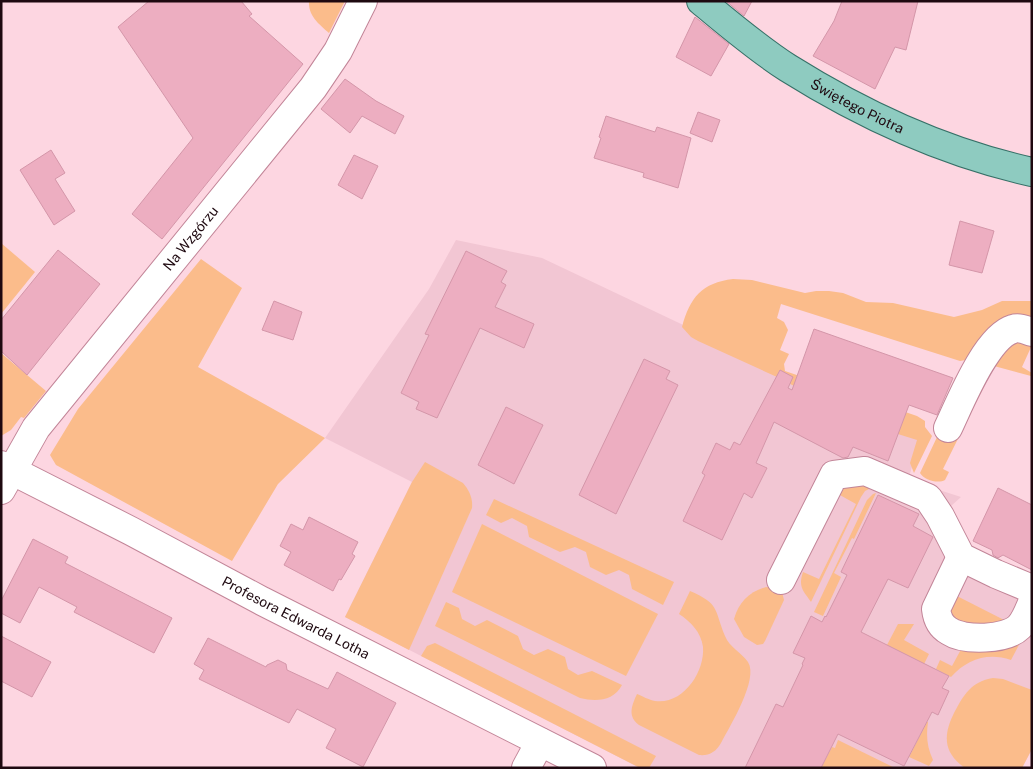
<svg xmlns="http://www.w3.org/2000/svg" width="1033" height="769" font-family="'Public Sans',sans-serif">
<style>
.built{fill:#f2c6d3}
.green{fill:#fbbc8b}
.building{fill:#edaec1;stroke:#d496a9}
.lines{fill:none;stroke-linecap:round;stroke-linejoin:round}
.minor-casing{stroke:#c28598;stroke-width:30}
.major-casing{stroke:#367067;stroke-width:30}
.minor{stroke:#fff;stroke-width:28}
.major{stroke:#8ecbc0;stroke-width:28}
.labels{text-anchor:middle;dominant-baseline:central;stroke-width:5;stroke-linejoin:round;paint-order:stroke}
.street-label{font-size:14px;fill:#1e0910;stroke:#f9ebef}
</style>
<rect width="100%" height="100%" fill="#fdd6e1"/>
<path class="built" d="M 456,240 L 542,258 L 717,341 L 920,441 L 908,480 L 961,497 L 940,516 L 961,557 L 1032,589 L 1032,749 L 1022,768 L 640,768 L 345,617 L 412,482 L 325,438 L 429,289 Z"/>
<g class="green">
<path d="M 309,1 L 345,1 L 329,33 C 319,24 308,16 309,1 Z"/>
<path d="M 1,243 L 35,272 L 1,314 Z"/>
<path d="M 201,259 L 242,288 L 198,367 L 325,438 L 278,484 L 232,561 L 56,465 L 50,455 L 78,409 Z"/>
<path d="M 733,279 L 752,280 L 805,293 L 816,291 L 829,291 L 843,293 L 866,302 L 893,303 L 954,317 L 982,310 L 1002,301 L 1032,301 L 1032,323 L 966,360 L 960,361 L 781,304 L 777,318 L 784,322 L 788,330 L 780,350 L 789,354 L 784,364 L 785,371 L 917,416 L 925,421 L 925,427 L 932,436 L 914,473 L 910,463 L 917,440 L 866,424 L 777,377 L 698,341 L 691,337 L 682,327 C 690,297 702,283 733,279 Z"/>
<path d="M 1021,341 L 1032,345 L 1022,367 L 1032,373 L 1031,376 L 994,366 L 943,469 L 949,472 L 945,480 C 938,484 924,480 920,473 L 938,435 L 954,442 L 1003,345 Z"/>
<path d="M 1,353 L 46,391 L 24,418 L 21,417 L 11,430 L 1,436 Z"/>
<path d="M 425,462 L 463,483 C 469,490 473,498 472,508 L 409,650 L 345,617 L 412,482 Z"/>
<path d="M 858,483 L 873,487 L 865,491 L 861,497 L 811,602 C 803,590 798,587 803,572 L 819,579 L 856,504 L 838,494 L 846,487 Z"/>
<path d="M 876,493 L 854,539 L 852,538 L 834,573 L 841,577 L 823,616 L 814,612 L 867,500 L 873,494 Z"/>
<path d="M 494,499 L 674,582 L 663,605 L 632,589 L 629,575 L 619,570 L 606,575 L 590,567 L 586,552 L 575,547 L 560,552 L 529,537 L 527,526 L 512,518 L 501,523 L 486,515 Z"/>
<path d="M 482,524 L 658,614 L 626,676 L 452,592 Z"/>
<path d="M 766,587 L 774,588 L 782,592 L 784,600 L 765,641 L 763,644 L 757,645 L 744,637 L 734,619 C 739,602 749,592 766,587 Z"/>
<path d="M 690,591 C 720,604 714,609 725,636 C 730,648 741,652 748,662 C 759,679 730,726 721,743 C 716,752 709,756 699,755 L 639,725 C 627,716 632,705 637,694 C 642,696 649,700 655,701 C 683,705 705,672 703,647 C 701,632 691,622 679,614 Z"/>
<path d="M 953,594 L 1012,624 L 968,629 L 950,615 L 949,601 Z"/>
<path d="M 446,602 L 459,608 L 462,619 L 475,626 L 487,620 L 518,636 L 523,649 L 534,655 L 548,649 L 565,657 L 568,669 L 578,675 L 592,671 L 622,685 C 614,701 596,702 580,698 L 435,626 Z"/>
<path d="M 898,624 L 914,624 L 904,640 L 929,654 L 924,664 L 887,645 Z"/>
<path d="M 965,642 L 1020,643 L 1011,660 C 988,652 967,659 951,677 L 936,669 L 940,660 L 952,666 Z"/>
<path d="M 435,643 L 439,645 L 656,756 L 649,768 L 640,768 L 421,656 L 427,646 Z"/>
<path d="M 993,678 L 1003,679 L 1032,690 L 1032,749 L 1022,768 L 965,768 C 943,753 943,735 954,713 C 964,694 971,682 993,678 Z"/>
<path d="M 927,722 L 928,722 C 926,736 927,747 933,760 L 929,766 L 909,757 Z"/>
<path d="M 838,740 L 895,768 L 821,768 L 832,747 L 835,748 Z"/>
</g>
<g class="building">
<path d="M 149,1 L 241,1 L 252,14 L 249,16 L 303,64 L 162,239 L 132,214 L 193,138 L 118,27 Z"/>
<path d="M 726,1 L 752,1 L 744,16 Z"/>
<path d="M 842,1 L 918,1 L 906,50 L 895,47 L 875,89 L 813,56 L 834,21 Z"/>
<path d="M 695,17 L 729,44 L 711,76 L 676,57 Z"/>
<path d="M 345,79 L 376,101 L 404,116 L 395,134 L 362,116 L 350,133 L 321,109 Z"/>
<path d="M 698,112 L 720,120 L 712,142 L 690,133 Z"/>
<path d="M 606,116 L 655,132 L 657,127 L 691,138 L 678,188 L 643,177 L 644,173 L 594,158 L 601,138 L 599,137 Z"/>
<path d="M 51,150 L 65,173 L 55,179 L 75,211 L 54,225 L 20,170 Z"/>
<path d="M 354,155 L 378,166 L 362,199 L 338,185 Z"/>
<path d="M 960,221 L 994,231 L 982,273 L 949,265 Z"/>
<path d="M 58,250 L 100,284 L 27,375 L 1,351 L 1,320 Z"/>
<path d="M 466,251 L 507,271 L 501,282 L 506,285 L 495,307 L 534,324 L 524,348 L 480,328 L 437,418 L 416,409 L 419,402 L 401,393 L 429,335 L 425,334 Z"/>
<path d="M 274,301 L 302,312 L 293,340 L 262,330 Z"/>
<path d="M 814,329 L 953,378 L 937,415 L 909,405 L 888,461 L 853,447 L 848,457 L 843,458 L 774,422 L 756,463 L 767,468 L 752,498 L 744,493 L 722,540 L 683,521 L 705,475 L 702,473 L 716,443 L 730,450 L 734,442 L 740,445 L 780,370 L 793,377 L 788,388 L 792,390 Z"/>
<path d="M 644,359 L 670,371 L 666,379 L 678,385 L 616,514 L 579,495 Z"/>
<path d="M 506,407 L 543,425 L 514,484 L 478,465 Z"/>
<path d="M 998,488 L 1032,505 L 1032,570 L 1003,555 L 998,558 L 993,555 L 992,550 L 973,541 Z"/>
<path d="M 878,495 L 919,514 L 913,526 L 933,537 L 908,588 L 888,579 L 861,632 L 949,676 L 942,688 L 949,691 L 938,715 L 932,712 L 904,766 L 838,734 L 821,768 L 745,768 L 776,704 L 783,707 L 803,665 L 802,664 L 805,658 L 793,653 L 811,616 L 822,622 L 825,616 L 826,617 L 847,575 L 841,572 Z"/>
<path d="M 309,517 L 358,542 L 352,554 L 355,556 L 341,580 L 339,579 L 333,591 L 284,565 L 291,552 L 280,546 L 291,524 L 303,530 Z"/>
<path d="M 33,539 L 68,557 L 65,563 L 172,618 L 154,653 L 74,612 L 77,607 L 39,587 L 20,623 L 1,613 L 1,601 Z"/>
<path d="M 1,636 L 51,662 L 32,697 L 1,681 Z"/>
<path d="M 208,638 L 266,667 L 267,665 L 278,660 L 286,664 L 287,670 L 328,689 L 337,672 L 396,703 L 363,767 L 326,748 L 336,729 L 297,709 L 289,723 L 199,679 L 204,670 L 194,664 Z"/>
</g>
<g class="lines">
<defs>
<g id="minor">
<path d="M 948,428 C 960,403 986,337 1013,329 C 1019,327 1026,330 1032,332"/>
<path id="s1" d="M 1,465 L 131,531 L 262,601 L 592,768"/>
<path id="s2" d="M 1,490 L 36,428 L 313,88 L 338,51 L 363,1"/>
<path d="M 961,557 L 936,609 C 937,618 940,626 949,631 C 964,641 1006,640 1019,627 C 1025,621 1029,610 1032,603"/>
<path d="M 781,580 L 834,475 L 865,471 L 928,498 L 940,516 L 961,557 L 996,574 L 1032,589"/>
<path d="M 526,768 L 540,742"/>
</g>
<g id="major">
<path id="s3" d="M 701,1 C 729,24 758,49 788,68 C 863,115 946,153 1032,172"/>
</g>
</defs>
<use href="#minor" class="minor-casing"/>
<use href="#major" class="major-casing"/>
<use href="#minor" class="minor"/>
<use href="#major" class="major"/>
</g>
<g class="labels">
<g class="street-label">
<text stroke="none"><textPath href="#s3" startOffset="189">Świętego Piotra</textPath></text>
<text stroke="none"><textPath href="#s2" startOffset="316">Na Wzgórzu</textPath></text>
<text stroke="none"><textPath href="#s1" startOffset="332">Profesora Edwarda Lotha</textPath></text>
</g>
</g>
<rect width="1033" height="769" fill="none" stroke="#1e0910" stroke-width="5"/>
</svg>
